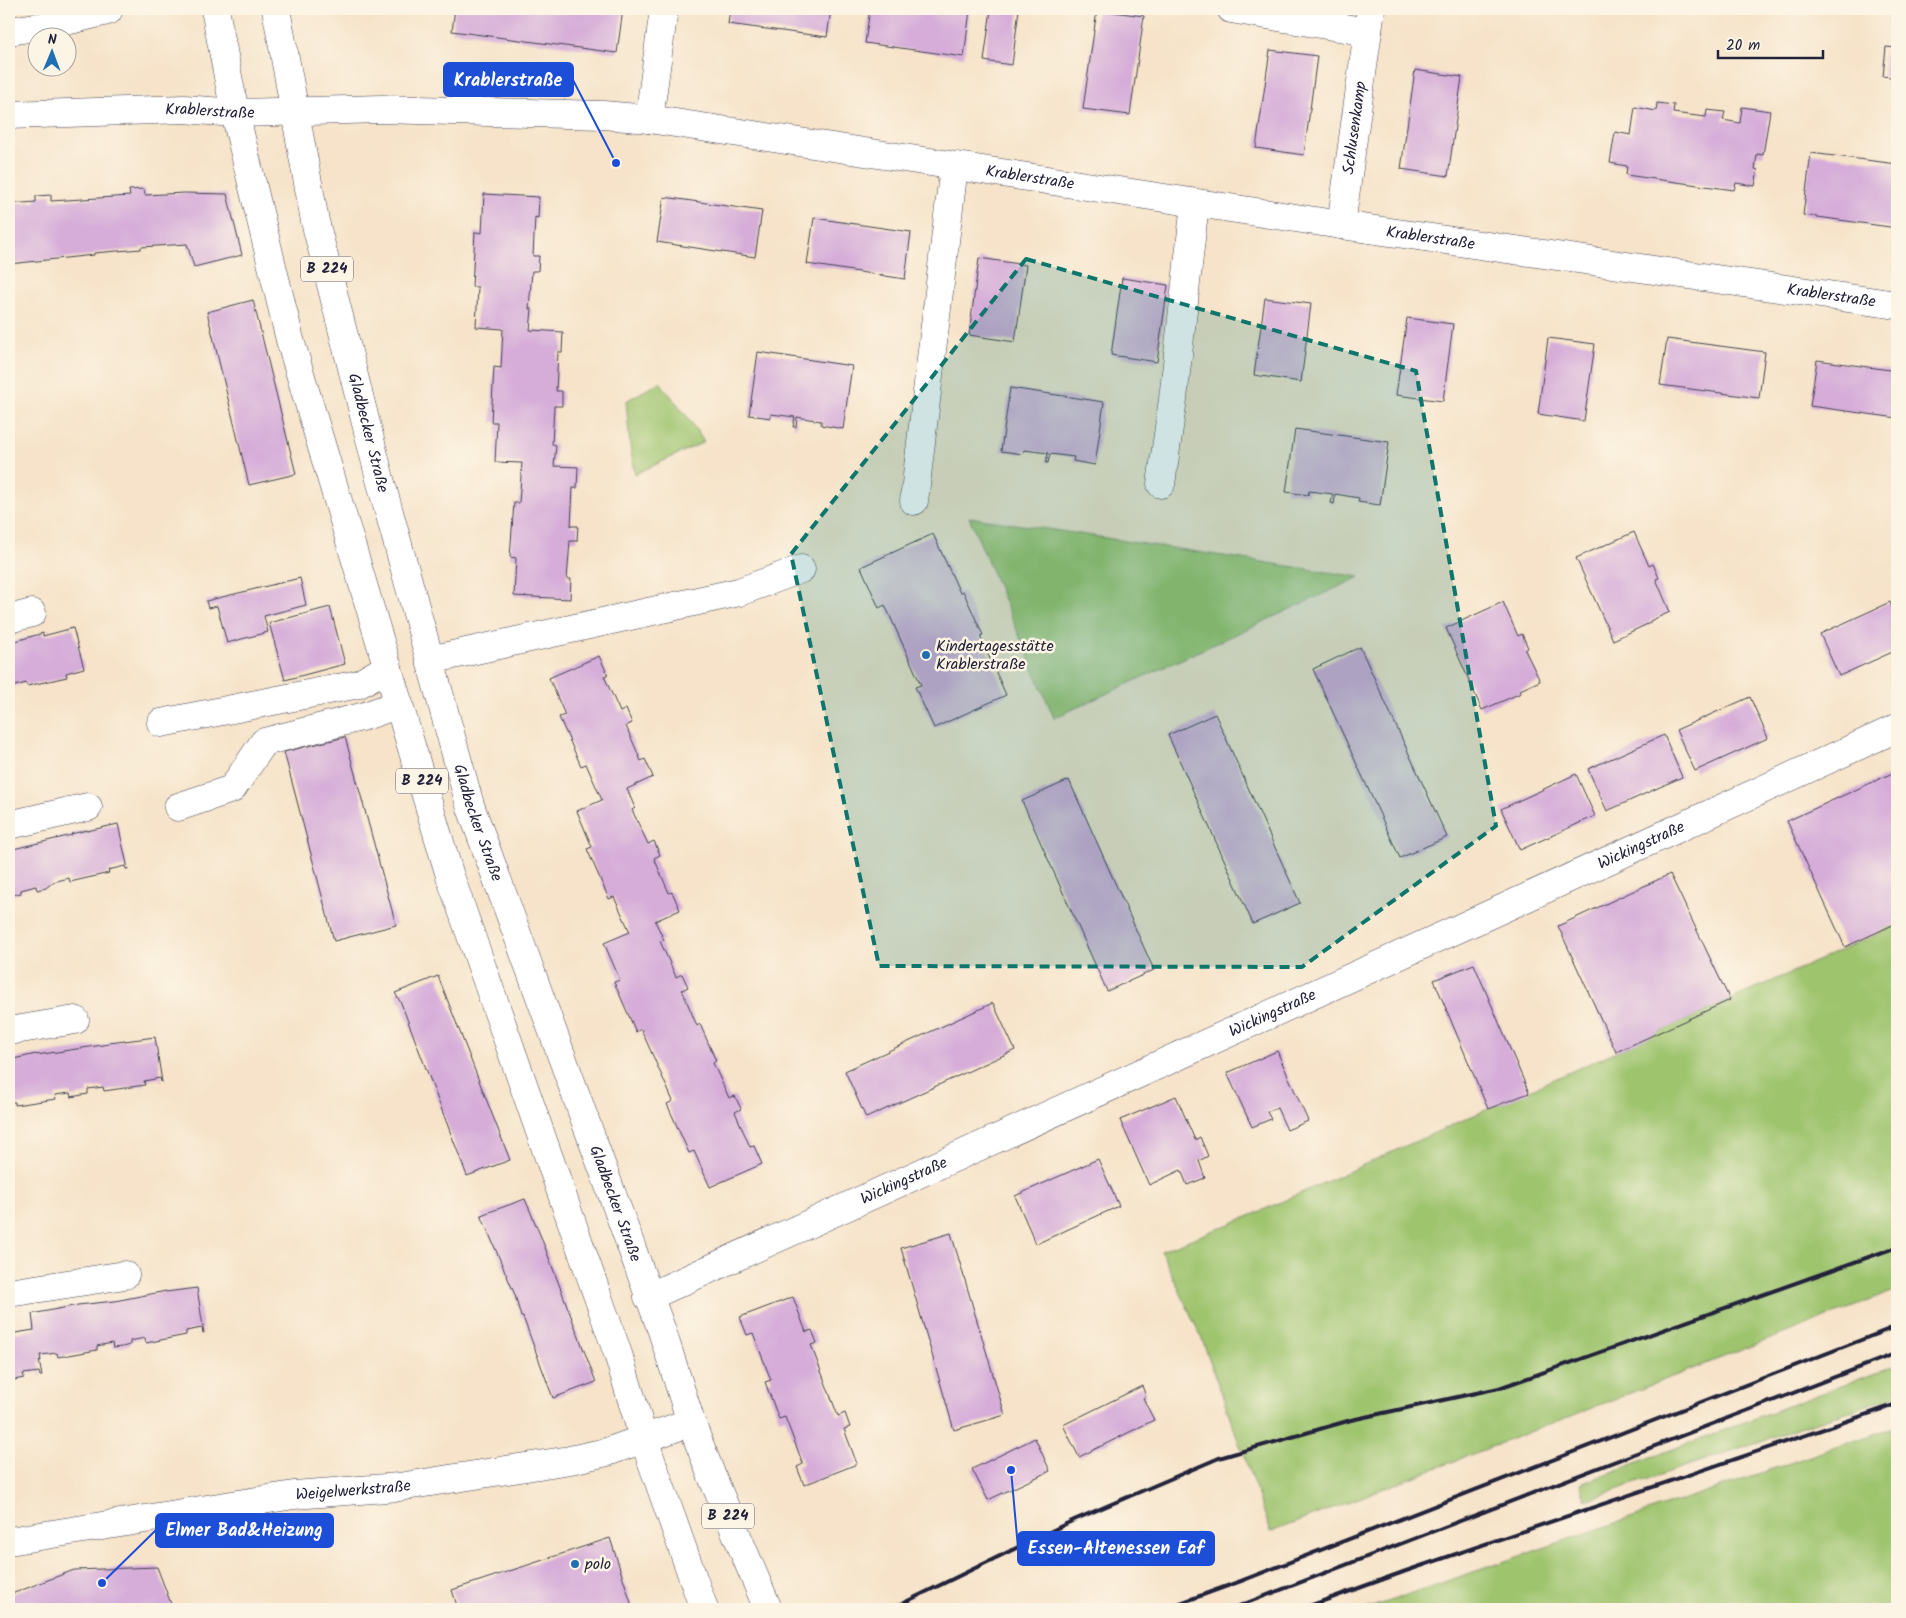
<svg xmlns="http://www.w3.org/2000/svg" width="1906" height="1618" font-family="Kalam,sans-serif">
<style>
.green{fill:#9fc46e;stroke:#607354}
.building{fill:#d6add9}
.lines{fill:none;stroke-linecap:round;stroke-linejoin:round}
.minor-casing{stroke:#423f50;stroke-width:29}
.major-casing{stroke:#423f50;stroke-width:29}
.minor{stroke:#fff;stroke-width:28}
.major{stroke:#fff;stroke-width:28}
.rail{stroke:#22223b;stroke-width:4}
.marked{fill:#0f766e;fill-opacity:0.2;stroke:#0f766e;stroke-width:4;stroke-dasharray:10 6;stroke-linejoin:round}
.poi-dot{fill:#1f6fb2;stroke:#fcf5e5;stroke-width:2}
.labels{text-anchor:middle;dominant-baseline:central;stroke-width:5;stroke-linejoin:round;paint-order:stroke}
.shield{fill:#fcf5e5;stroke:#63616e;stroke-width:1}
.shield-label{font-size:15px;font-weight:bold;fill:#22223b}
.street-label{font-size:16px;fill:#22223b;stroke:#fcf5e5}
.poi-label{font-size:16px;fill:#22223b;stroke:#fcf5e5;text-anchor:start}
.leader{fill:none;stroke:#1d4ed8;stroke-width:2}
.callout-dot{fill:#1d4ed8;stroke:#fcf5e5;stroke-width:2}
.callout{fill:#1d4ed8;stroke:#1d4ed8;stroke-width:2}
.callout-label{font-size:18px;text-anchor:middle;font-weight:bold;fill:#fff}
</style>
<rect width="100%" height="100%" fill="#fcf5e5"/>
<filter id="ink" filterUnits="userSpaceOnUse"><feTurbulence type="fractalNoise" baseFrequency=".02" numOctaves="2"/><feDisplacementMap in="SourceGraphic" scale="10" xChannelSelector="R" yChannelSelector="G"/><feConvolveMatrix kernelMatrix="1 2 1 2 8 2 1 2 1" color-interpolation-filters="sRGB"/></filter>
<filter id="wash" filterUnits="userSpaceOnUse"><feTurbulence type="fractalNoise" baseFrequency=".0096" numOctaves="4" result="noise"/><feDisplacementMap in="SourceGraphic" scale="20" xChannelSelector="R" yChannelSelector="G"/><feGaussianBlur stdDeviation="1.12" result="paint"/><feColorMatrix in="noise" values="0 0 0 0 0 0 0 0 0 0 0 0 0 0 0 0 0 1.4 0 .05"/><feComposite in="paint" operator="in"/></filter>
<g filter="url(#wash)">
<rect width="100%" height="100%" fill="#f6e3c9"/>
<g class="green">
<path d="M 660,382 L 689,419 L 704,442 L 635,474 L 630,446 L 626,401 Z"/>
<path d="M 969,517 L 1360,577 L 1054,718 Z"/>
<path d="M 1897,925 L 1897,1290 L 1271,1532 L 1202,1339 L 1161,1251 L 1252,1215 Z"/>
<path d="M 1897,1365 L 1897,1395 L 1586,1500 L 1580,1484 Z"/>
<path d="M 1897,1426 L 1897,1609 L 1366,1609 Z"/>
</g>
<g id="blocks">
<g class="building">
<path d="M 353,9 L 367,9 L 367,10 L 353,12 Z"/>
<path d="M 455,9 L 623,9 L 617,53 L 452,31 Z"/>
<path d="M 730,9 L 831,9 L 827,37 L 728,24 Z"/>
<path d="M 870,9 L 959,9 L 970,10 L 964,57 L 865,43 Z"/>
<path d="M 991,9 L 1019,9 L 1012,65 L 984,61 Z"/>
<path d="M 1097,10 L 1144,16 L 1130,115 L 1083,109 Z"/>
<path d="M 1886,47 L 1897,48 L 1897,78 L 1883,76 Z"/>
<path d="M 1270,50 L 1317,56 L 1304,155 L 1256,148 Z"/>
<path d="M 1415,70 L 1462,77 L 1448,176 L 1401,169 Z"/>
<path d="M 1657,103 L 1674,105 L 1673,113 L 1689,115 L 1706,117 L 1707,110 L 1725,112 L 1723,120 L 1740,123 L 1742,107 L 1770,111 L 1763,155 L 1757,154 L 1755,169 L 1758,170 L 1755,186 L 1736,183 L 1734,190 L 1626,175 L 1627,166 L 1610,163 L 1615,132 L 1631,135 L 1635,107 L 1656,111 Z"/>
<path d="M 1811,153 L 1897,164 L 1897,228 L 1803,215 Z"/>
<path d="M 144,189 L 145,195 L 184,193 L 227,194 L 242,255 L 194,267 L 187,244 L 141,247 L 141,249 L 94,253 L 94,255 L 9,264 L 9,204 L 36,202 L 36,196 L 51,195 L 51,201 L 130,196 L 129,190 Z"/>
<path d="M 484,194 L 539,197 L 538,218 L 535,217 L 533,256 L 539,256 L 538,271 L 532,271 L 529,309 L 532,309 L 530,330 L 563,332 L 562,352 L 558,352 L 556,391 L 562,391 L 562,406 L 554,406 L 552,444 L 556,445 L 554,466 L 578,467 L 577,488 L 573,488 L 571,526 L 578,526 L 577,541 L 570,541 L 567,579 L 571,579 L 570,599 L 514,596 L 516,558 L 510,557 L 514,503 L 519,503 L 522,463 L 495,462 L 497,422 L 491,422 L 494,367 L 501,368 L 503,329 L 476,327 L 478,287 L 472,287 L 475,232 L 482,233 Z"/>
<path d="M 664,197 L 762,211 L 755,257 L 657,242 Z"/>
<path d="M 814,218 L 911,232 L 905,279 L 807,264 Z"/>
<path d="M 979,258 L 1026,265 L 1015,342 L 969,335 Z"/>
<path d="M 1122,278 L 1168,285 L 1157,362 L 1111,355 Z"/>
<path d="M 1265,298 L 1311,304 L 1301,382 L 1254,375 Z"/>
<path d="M 253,300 L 296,474 L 249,485 L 207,312 Z"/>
<path d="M 1407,318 L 1453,324 L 1443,401 L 1396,395 Z"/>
<path d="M 1548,338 L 1595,344 L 1584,421 L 1538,414 Z"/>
<path d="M 1667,339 L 1765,352 L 1759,398 L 1660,385 Z"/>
<path d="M 758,352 L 852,366 L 843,429 L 821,425 L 821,421 L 797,417 L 796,427 L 793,427 L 795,417 L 771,414 L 771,418 L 749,415 Z"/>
<path d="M 1817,360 L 1897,371 L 1897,418 L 1810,406 Z"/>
<path d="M 1010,388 L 1104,402 L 1095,465 L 1073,461 L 1074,457 L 1050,454 L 1048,463 L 1046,463 L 1048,453 L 1024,450 L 1023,454 L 1001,451 Z"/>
<path d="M 1295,429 L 1389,442 L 1380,505 L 1358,502 L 1359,498 L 1335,494 L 1334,504 L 1331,503 L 1333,494 L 1309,491 L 1308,495 L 1286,492 Z"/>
<path d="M 1634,532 L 1649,566 L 1653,564 L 1659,578 L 1656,579 L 1670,612 L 1650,621 L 1650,623 L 1613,640 L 1576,558 Z"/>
<path d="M 933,534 L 960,593 L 963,591 L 983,635 L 980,636 L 1006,695 L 934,728 L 915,687 L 921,685 L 885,605 L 879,608 L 861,567 Z"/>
<path d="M 300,578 L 306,605 L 264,616 L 268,632 L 227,643 L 217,606 L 208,608 L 206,601 Z"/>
<path d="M 1503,602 L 1518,636 L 1522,634 L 1528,648 L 1525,650 L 1540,681 L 1520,690 L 1521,693 L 1482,710 L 1446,628 Z"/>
<path d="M 1890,602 L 1897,617 L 1897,650 L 1839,676 L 1820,634 Z"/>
<path d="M 330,607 L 345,664 L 285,680 L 269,623 Z"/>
<path d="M 73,628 L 84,668 L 66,673 L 67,677 L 27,686 L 26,683 L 11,687 L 12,691 L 9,691 L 9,643 L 43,633 L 43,636 Z"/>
<path d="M 1360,647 L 1447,837 L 1400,858 L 1313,669 Z"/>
<path d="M 599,656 L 608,675 L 604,676 L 620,712 L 626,709 L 632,723 L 626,726 L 641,761 L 645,759 L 653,777 L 627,789 L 635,808 L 632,810 L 648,844 L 654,841 L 660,855 L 654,858 L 669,893 L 672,892 L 680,910 L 655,921 L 664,940 L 660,941 L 676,977 L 682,974 L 688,987 L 682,990 L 697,1026 L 700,1024 L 716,1061 L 713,1063 L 729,1098 L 735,1096 L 741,1109 L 735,1112 L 750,1147 L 754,1146 L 762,1164 L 710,1187 L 694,1151 L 689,1153 L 667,1104 L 673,1101 L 641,1029 L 636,1032 L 614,982 L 620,980 L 604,943 L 630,932 L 614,897 L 609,899 L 587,849 L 592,847 L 577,811 L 602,800 L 586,764 L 581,766 L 559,717 L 565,715 L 549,678 Z"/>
<path d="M 1750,697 L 1768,738 L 1695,771 L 1676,730 Z"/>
<path d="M 1215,714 L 1300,903 L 1253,924 L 1168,735 Z"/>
<path d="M 1664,735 L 1682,777 L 1607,811 L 1588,769 Z"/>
<path d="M 345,737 L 396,925 L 334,941 L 284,752 Z"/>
<path d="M 1897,771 L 1897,923 L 1845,947 L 1787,821 Z"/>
<path d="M 1576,774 L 1595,816 L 1520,850 L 1501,809 Z"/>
<path d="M 1069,780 L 1154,970 L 1107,991 L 1022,801 Z"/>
<path d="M 118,824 L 128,869 L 126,869 L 125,866 L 108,870 L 109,873 L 70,882 L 69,878 L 53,882 L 46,888 L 37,890 L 36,886 L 21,890 L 21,893 L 9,896 L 9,850 L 72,835 L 71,834 L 87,830 L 87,831 Z"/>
<path d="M 1670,874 L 1730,1000 L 1616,1052 L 1558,926 Z"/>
<path d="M 1474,964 L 1529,1093 L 1488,1109 L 1434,980 Z"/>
<path d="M 438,976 L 510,1160 L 467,1176 L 401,1003 L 395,993 Z"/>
<path d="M 993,1003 L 1015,1050 L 866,1118 L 845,1071 Z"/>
<path d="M 155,1037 L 162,1082 L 161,1082 L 160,1078 L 144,1081 L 145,1085 L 104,1091 L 103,1087 L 88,1089 L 88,1094 L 71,1097 L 70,1093 L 55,1095 L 56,1099 L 15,1105 L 15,1102 L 9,1102 L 9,1060 L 36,1054 L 37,1055 L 109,1044 L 109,1042 L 125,1040 L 125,1041 Z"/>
<path d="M 1277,1051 L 1308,1121 L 1287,1130 L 1277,1108 L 1267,1112 L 1271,1119 L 1252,1127 L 1227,1073 Z"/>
<path d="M 1176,1096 L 1195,1140 L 1200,1137 L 1208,1156 L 1199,1161 L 1205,1178 L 1187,1185 L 1181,1170 L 1149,1185 L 1120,1120 Z"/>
<path d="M 1098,1159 L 1119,1206 L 1036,1244 L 1015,1196 Z"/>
<path d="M 525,1199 L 541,1237 L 596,1382 L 553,1398 L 523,1317 L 521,1317 L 515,1295 L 481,1215 Z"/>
<path d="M 951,1233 L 1005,1415 L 954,1430 L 901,1248 Z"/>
<path d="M 197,1288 L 204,1333 L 203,1333 L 202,1328 L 186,1331 L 186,1335 L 146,1343 L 145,1338 L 130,1341 L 130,1345 L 122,1347 L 113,1348 L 112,1343 L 97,1346 L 97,1350 L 58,1357 L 57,1353 L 40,1355 L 41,1361 L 39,1360 L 42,1376 L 40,1376 L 39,1372 L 23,1374 L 24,1378 L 9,1381 L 9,1334 L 34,1330 L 32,1314 L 78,1305 L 115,1301 L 166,1291 L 166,1292 Z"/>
<path d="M 793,1297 L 806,1332 L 812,1330 L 817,1343 L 811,1345 L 838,1416 L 845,1413 L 850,1427 L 844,1429 L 857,1464 L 804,1485 L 797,1467 L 803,1464 L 785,1417 L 779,1419 L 765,1382 L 771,1380 L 753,1333 L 747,1335 L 740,1317 Z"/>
<path d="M 1142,1386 L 1146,1396 L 1143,1398 L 1154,1420 L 1079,1457 L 1063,1425 Z"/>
<path d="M 1035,1438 L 1050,1471 L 988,1500 L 972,1469 Z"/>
<path d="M 610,1538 L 633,1609 L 458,1609 L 452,1590 Z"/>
<path d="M 157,1567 L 173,1609 L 9,1609 L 9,1595 L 74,1570 Z"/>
</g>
</g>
</g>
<g filter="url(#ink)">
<use href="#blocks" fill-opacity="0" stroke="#423f50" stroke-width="1"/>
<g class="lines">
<defs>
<g id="minor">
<path d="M 1231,9 L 1368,32"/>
<path d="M 9,31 L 50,25 L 108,11 L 109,9"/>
<path id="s1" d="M 9,115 L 184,109 L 235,113 L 382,109 L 603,115 L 649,119 L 1341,225 L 1897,305"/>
<path d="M 649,119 L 664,9"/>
<path id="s2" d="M 1341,225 L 1371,9"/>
<path d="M 1161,484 L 1173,399 L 1195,203"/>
<path d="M 914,501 L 954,166"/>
<path d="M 9,619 L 32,613"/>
<path d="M 430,660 L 739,592 L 801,569"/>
<path d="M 161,723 L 359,684 L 388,667"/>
<path d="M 178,807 L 232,789 L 264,742 L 365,716 L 399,704"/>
<path d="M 9,825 L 88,807"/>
<path d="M 9,1031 L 75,1020"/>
<path d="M 9,1293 L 125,1275"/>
<path id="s3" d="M 648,1297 L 1517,902 L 1897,728"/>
<path id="s4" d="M 9,1541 L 294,1495 L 399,1487 L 570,1460 L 607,1452 L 691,1422"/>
</g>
<g id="major">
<path d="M 215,9 L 235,113 L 290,340 L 450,876 L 618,1354 L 644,1440 L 704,1609"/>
<path id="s5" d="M 276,9 L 315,221 L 381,483 L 470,805 L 662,1331 L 691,1422 L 711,1474 L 768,1609"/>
</g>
</defs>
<use href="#minor" class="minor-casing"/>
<use href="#major" class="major-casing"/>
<use href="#minor" class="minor"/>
<use href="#major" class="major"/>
<g class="rail">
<path d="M 891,1609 L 1074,1520 L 1219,1458 L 1351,1420 L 1499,1388 L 1897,1247"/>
<path d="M 1164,1609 L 1241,1581 L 1897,1326"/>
<path d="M 1231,1609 L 1897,1353"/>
<path d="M 1301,1609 L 1406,1571 L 1897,1404"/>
</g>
</g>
</g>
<path class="marked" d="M 1026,259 L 1416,371 L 1496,826 L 1302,967 L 879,966 L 791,554 Z"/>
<g class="poi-dot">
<circle cx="926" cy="655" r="5"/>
<circle cx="575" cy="1564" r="5"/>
</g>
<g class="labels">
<g class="shield">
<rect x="301" y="256.5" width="52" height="25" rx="4"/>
<rect x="396" y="768.5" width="52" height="25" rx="4"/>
<rect x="702" y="1503.5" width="52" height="25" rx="4"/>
</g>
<g class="shield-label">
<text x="327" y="269">B 224</text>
<text x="422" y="781">B 224</text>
<text x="728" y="1516">B 224</text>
</g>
<g class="street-label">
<text stroke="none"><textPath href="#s1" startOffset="201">Krablerstraße</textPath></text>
<text stroke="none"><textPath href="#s2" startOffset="98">Schlusenkamp</textPath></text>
<text stroke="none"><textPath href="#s1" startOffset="1026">Krablerstraße</textPath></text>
<text stroke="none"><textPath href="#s1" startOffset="1431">Krablerstraße</textPath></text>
<text stroke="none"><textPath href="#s1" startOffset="1836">Krablerstraße</textPath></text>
<text stroke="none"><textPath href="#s5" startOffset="434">Gladbecker Straße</textPath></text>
<text stroke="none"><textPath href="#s5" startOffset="839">Gladbecker Straße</textPath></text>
<text stroke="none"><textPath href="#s3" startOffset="1091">Wickingstraße</textPath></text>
<text stroke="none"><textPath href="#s3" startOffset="686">Wickingstraße</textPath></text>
<text stroke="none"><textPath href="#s3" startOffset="281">Wickingstraße</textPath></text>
<text stroke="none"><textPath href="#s5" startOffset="1244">Gladbecker Straße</textPath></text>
<text stroke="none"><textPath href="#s4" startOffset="348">Weigelwerkstraße</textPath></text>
</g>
<g class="poi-label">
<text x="936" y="646">Kindertagesstätte<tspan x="936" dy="18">Krablerstraße</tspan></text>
<text x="585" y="1564">polo</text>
</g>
</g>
<path class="leader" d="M616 163L573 80M102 1583L156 1530M1011 1470L1018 1548"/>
<g class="callout-dot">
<circle cx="616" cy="163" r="5"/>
<circle cx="102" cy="1583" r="5"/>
<circle cx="1011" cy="1470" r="5"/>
</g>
<g class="callout">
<rect x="444" y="63" width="129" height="33" rx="5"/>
<rect x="156" y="1514" width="177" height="33" rx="5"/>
<rect x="1018" y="1532" width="196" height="33" rx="5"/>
</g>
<g class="callout-label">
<text x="508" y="86">Krablerstraße</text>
<text x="244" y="1536">Elmer Bad&amp;Heizung</text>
<text x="1116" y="1554">Essen-Altenessen Eaf</text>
</g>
<rect width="1906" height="1618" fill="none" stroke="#fcf5e5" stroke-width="30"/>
<g transform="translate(52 52) rotate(1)"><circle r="24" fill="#fcf5e5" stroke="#a5a1a1"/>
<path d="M0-4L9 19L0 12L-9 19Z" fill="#1f6fb2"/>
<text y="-8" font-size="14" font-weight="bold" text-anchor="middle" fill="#22223b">N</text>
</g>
<path d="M1718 50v8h105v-8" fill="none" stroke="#22223b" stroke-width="2.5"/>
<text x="1726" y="50" font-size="15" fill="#22223b" stroke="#fcf5e5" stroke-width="4" paint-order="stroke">20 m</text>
</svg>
